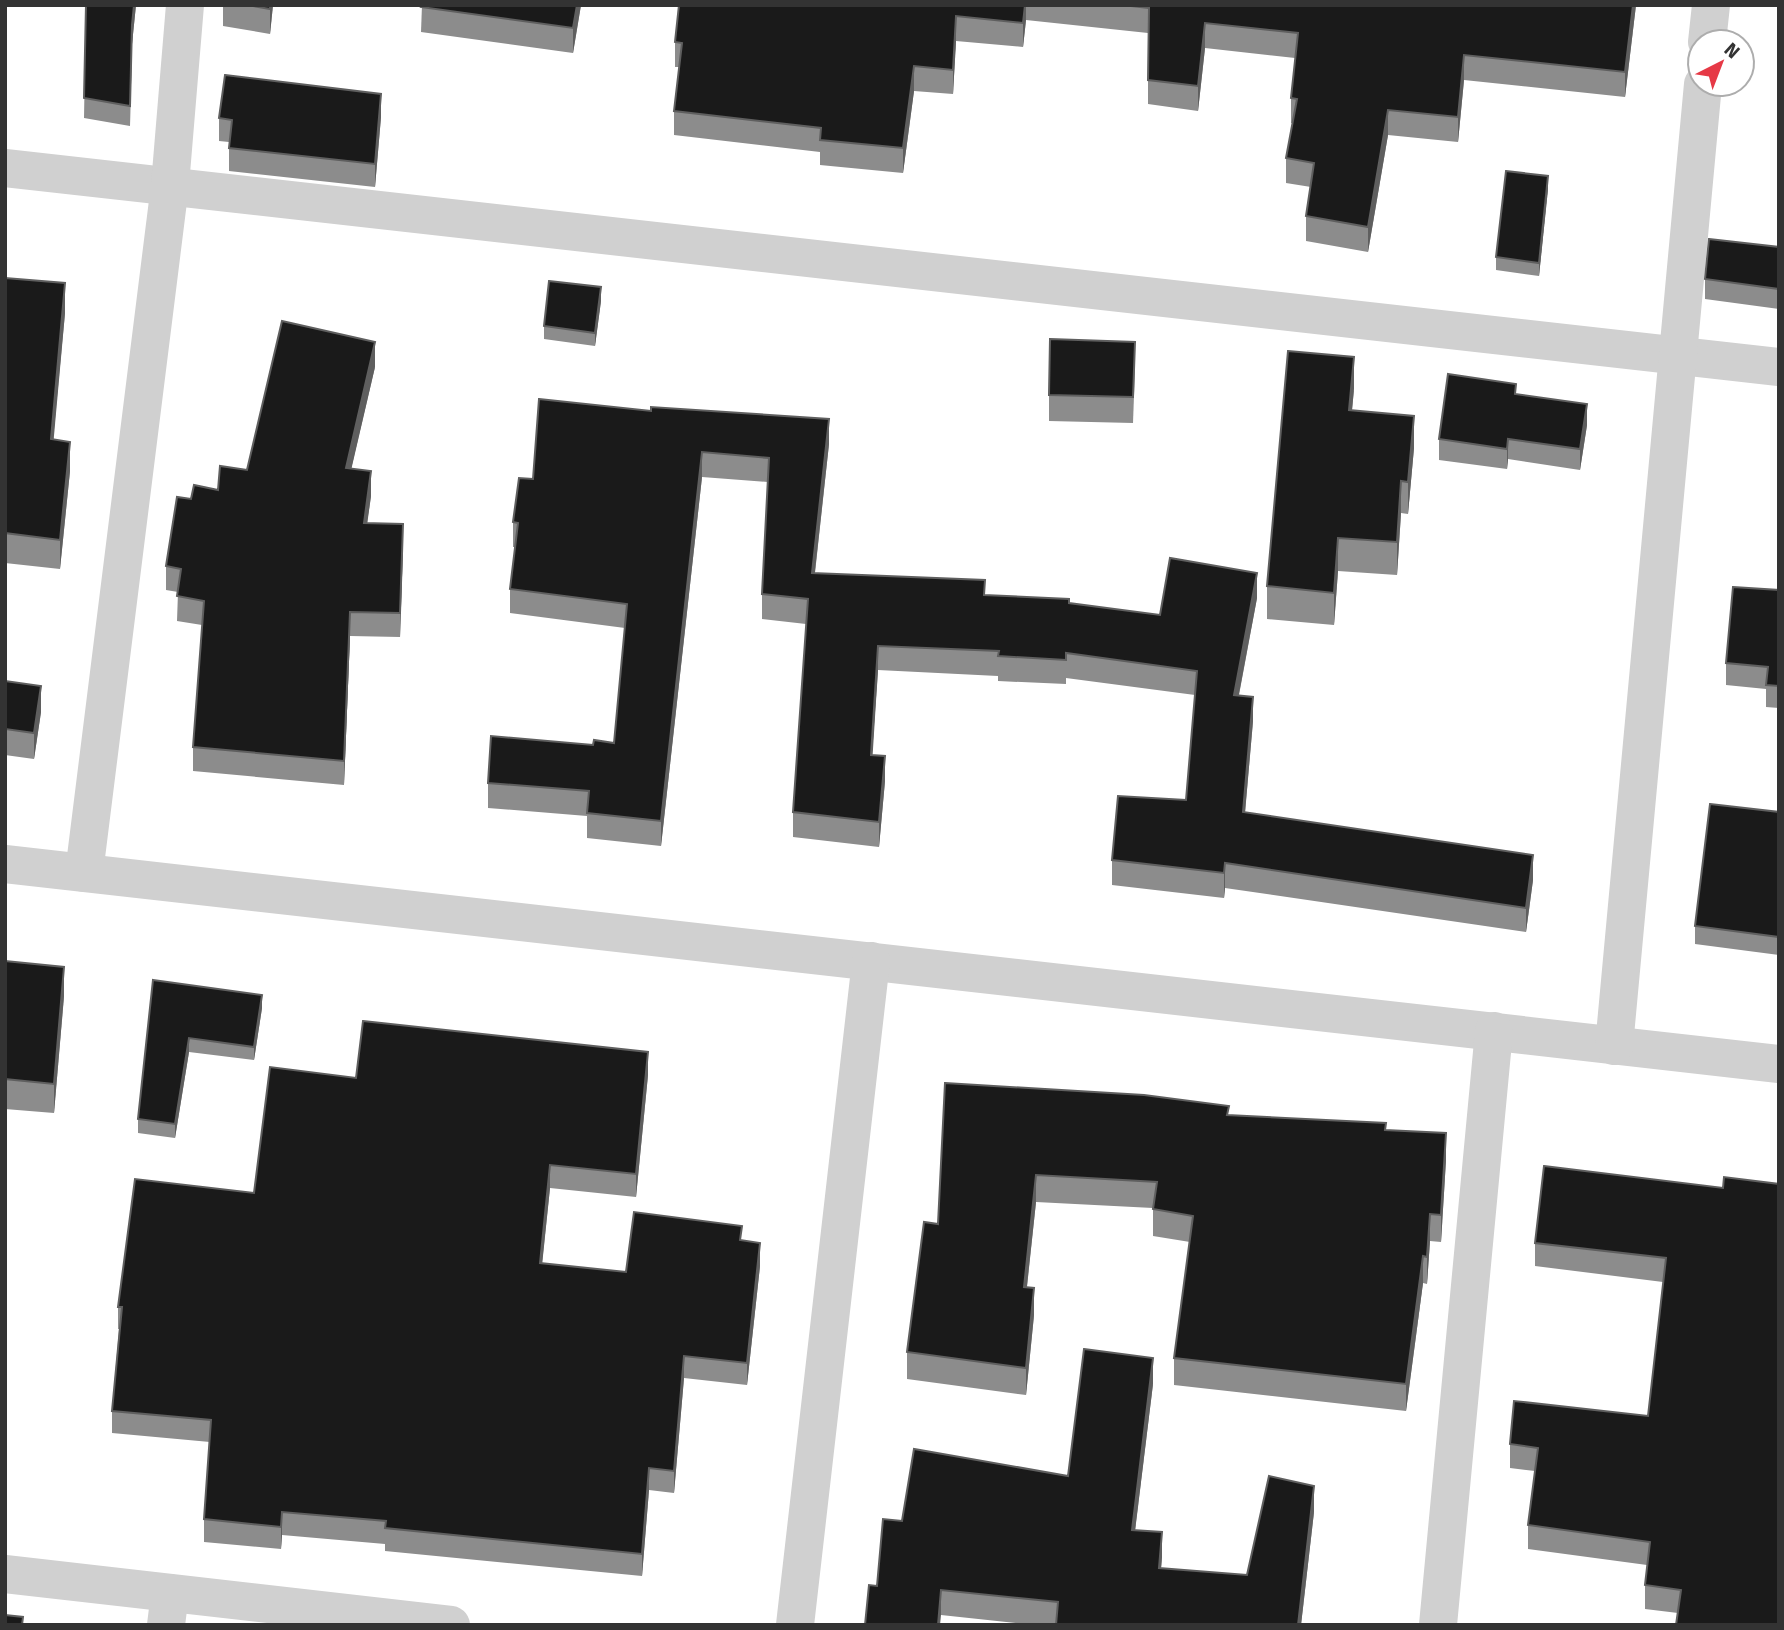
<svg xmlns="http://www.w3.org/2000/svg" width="1784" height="1630" font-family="'Fira Sans',sans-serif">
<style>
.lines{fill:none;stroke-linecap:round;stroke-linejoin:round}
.street{stroke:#d0d0d0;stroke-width:38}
.wall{fill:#8c8c8c}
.shaded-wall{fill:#5f5f5f}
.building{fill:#1a1a1a;stroke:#5f5f5f;stroke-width:2}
</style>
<rect width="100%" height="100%" fill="#fff"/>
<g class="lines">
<g class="street">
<path d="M 1707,42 L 1711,5"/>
<path d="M 5,168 L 1779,367"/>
<path d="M 5,864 L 1779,1064"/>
<path d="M 84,873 L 170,185 L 185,5"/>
<path d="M 1614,1046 L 1703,84"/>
<path d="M 5,1574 L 451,1625"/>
<path d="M 166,1625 L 170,1593"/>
<path d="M 795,1625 L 871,961"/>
<path d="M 1438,1625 L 1494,1031"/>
</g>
</g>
<g class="wall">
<path d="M 86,5 L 136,5 L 132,44 L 130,126 L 84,118 Z"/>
<path d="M 223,5 L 273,5 L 270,34 L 223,26 Z"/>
<path d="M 422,5 L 581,5 L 573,53 L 421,32 Z"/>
<path d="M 679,5 L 1636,5 L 1625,97 L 1464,80 L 1458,142 L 1388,135 L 1368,252 L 1306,241 L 1306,216 L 1311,187 L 1286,183 L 1286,158 L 1293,123 L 1291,123 L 1291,98 L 1295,58 L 1205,48 L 1198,111 L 1148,104 L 1148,33 L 1026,20 L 1023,47 L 956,41 L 953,94 L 914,91 L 903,173 L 820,165 L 820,152 L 674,135 L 674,111 L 679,67 L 675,67 L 675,42 Z"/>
<path d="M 381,117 L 375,187 L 229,171 L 229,142 L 219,141 L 219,118 Z"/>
<path d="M 1548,189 L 1539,276 L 1496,270 L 1496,257 Z"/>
<path d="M 1779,247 L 1779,309 L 1705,299 L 1705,279 Z"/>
<path d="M 5,278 L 65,313 L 53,440 L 70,471 L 60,569 L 5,563 Z"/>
<path d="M 601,301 L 595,346 L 544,339 L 544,326 Z"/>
<path d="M 375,367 L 351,469 L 371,496 L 367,523 L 403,548 L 400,637 L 350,636 L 344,785 L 193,771 L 193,747 L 202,625 L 177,621 L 178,592 L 166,590 L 166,566 L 191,499 L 218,490 L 247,470 Z"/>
<path d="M 1135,368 L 1133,423 L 1049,421 L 1049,395 Z"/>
<path d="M 1354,389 L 1352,410 L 1414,448 L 1408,514 L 1401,513 L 1397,575 L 1338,571 L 1334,625 L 1267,619 L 1267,586 Z"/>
<path d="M 1516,394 L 1587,425 L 1580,470 L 1508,459 L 1507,469 L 1439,460 L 1439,439 Z"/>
<path d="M 539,399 L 829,444 L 815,573 L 985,595 L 1069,603 L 1160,615 L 1257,598 L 1239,695 L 1253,721 L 1245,812 L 1533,880 L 1526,932 L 1225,888 L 1224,898 L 1112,885 L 1112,860 L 1186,800 L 1195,695 L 1066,678 L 1066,684 L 998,681 L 998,676 L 878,670 L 872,755 L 885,781 L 879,847 L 793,837 L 793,812 L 806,624 L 762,619 L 762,594 L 768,482 L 702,477 L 661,846 L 587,838 L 587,816 L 488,808 L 488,783 L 593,745 L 614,743 L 625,628 L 510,613 L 510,589 L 515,547 L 513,547 L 513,522 L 533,479 Z"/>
<path d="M 1779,590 L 1779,708 L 1766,707 L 1766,689 L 1726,685 L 1726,663 Z"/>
<path d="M 5,681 L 41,712 L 34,759 L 5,755 Z"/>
<path d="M 1779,812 L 1779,955 L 1695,944 L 1695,926 Z"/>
<path d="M 5,961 L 64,996 L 54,1113 L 5,1109 Z"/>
<path d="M 153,980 L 262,1008 L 254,1060 L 189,1052 L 175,1138 L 138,1133 L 138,1119 Z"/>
<path d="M 648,1075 L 636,1197 L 550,1188 L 542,1263 L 626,1272 L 742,1241 L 760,1266 L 747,1385 L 684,1378 L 674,1493 L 649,1490 L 642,1576 L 385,1551 L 385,1544 L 282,1535 L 281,1549 L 204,1542 L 204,1519 L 210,1442 L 112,1433 L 112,1411 L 119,1329 L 118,1329 L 118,1307 L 254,1193 L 356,1078 Z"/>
<path d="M 945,1083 L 1229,1116 L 1386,1130 L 1446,1160 L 1441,1242 L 1430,1241 L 1427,1284 L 1423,1283 L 1406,1411 L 1174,1385 L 1174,1358 L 1190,1242 L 1153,1236 L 1153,1208 L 1036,1202 L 1027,1287 L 1034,1315 L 1026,1395 L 907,1379 L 907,1352 L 938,1224 Z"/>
<path d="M 1779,1184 L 1678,1613 L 1645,1609 L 1645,1585 L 1647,1565 L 1528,1549 L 1528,1525 L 1535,1471 L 1510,1468 L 1510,1444 L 1648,1416 L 1663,1282 L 1535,1266 L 1535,1243 L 1723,1188 Z"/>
<path d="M 1153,1384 L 1135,1530 L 1162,1557 L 1161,1568 L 1247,1575 L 1314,1512 L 1301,1625 L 1034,1625 L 941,1615 L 877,1586 L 902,1521 L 1068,1476 Z"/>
</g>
<g class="shaded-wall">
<path d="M 134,5 L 136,5 L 132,44 L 130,126 L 132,25 Z"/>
<path d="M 270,5 L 273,5 L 270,34 Z"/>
<path d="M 577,5 L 581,5 L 573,53 L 573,28 Z"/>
<path d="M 1025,5 L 1026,5 L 1026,20 L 1023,47 L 1023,23 Z"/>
<path d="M 1633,5 L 1636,5 L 1625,97 L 1625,72 Z"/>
<path d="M 956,16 L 956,41 L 953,94 L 953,70 Z"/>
<path d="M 1205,23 L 1205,48 L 1198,111 L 1198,86 Z"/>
<path d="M 1464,55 L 1464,80 L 1458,142 L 1458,117 Z"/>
<path d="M 914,66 L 914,91 L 903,173 L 903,148 Z"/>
<path d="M 381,94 L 381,117 L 375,187 L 375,164 Z"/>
<path d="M 1388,110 L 1388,135 L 1368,252 L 1368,227 Z"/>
<path d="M 1548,176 L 1548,189 L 1539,276 L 1539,263 Z"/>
<path d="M 65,283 L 65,313 L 51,469 L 51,439 Z"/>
<path d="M 601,287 L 601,301 L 595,346 L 595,333 Z"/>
<path d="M 375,342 L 375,367 L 346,492 L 346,468 Z"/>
<path d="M 1354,357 L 1354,389 L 1349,442 L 1349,410 Z"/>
<path d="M 1587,404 L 1587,425 L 1580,470 L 1580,449 Z"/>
<path d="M 1414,416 L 1414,448 L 1408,514 L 1408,482 Z"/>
<path d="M 829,419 L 829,444 L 812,598 L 812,573 Z"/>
<path d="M 1508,439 L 1508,459 L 1507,469 L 1507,449 Z"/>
<path d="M 70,442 L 70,471 L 60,569 L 60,540 Z"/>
<path d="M 702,452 L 702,477 L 661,846 L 661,821 Z"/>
<path d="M 371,471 L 371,496 L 364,547 L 364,523 Z"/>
<path d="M 1401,481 L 1401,513 L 1397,575 L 1397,542 Z"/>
<path d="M 403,524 L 403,548 L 400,637 L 400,613 Z"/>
<path d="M 1338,538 L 1338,571 L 1334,625 L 1334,593 Z"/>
<path d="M 1257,573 L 1257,598 L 1234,720 L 1234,695 Z"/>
<path d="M 350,612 L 350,636 L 344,785 L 344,761 Z"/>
<path d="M 878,646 L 878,670 L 871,780 L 871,755 Z"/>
<path d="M 41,686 L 41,712 L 34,759 L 34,733 Z"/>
<path d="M 1253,697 L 1253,721 L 1243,836 L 1243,812 Z"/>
<path d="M 885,756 L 885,781 L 879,847 L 879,822 Z"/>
<path d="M 1533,855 L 1533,880 L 1526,932 L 1526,908 Z"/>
<path d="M 1225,863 L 1225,888 L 1224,898 L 1224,873 Z"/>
<path d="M 64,967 L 64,996 L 54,1113 L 54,1084 Z"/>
<path d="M 262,995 L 262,1008 L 254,1060 L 254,1047 Z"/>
<path d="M 189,1038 L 189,1052 L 175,1138 L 175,1124 Z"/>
<path d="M 648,1052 L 648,1075 L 636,1197 L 636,1174 Z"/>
<path d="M 1446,1133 L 1446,1160 L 1441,1242 L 1441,1215 Z"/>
<path d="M 550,1165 L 550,1188 L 540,1285 L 540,1263 Z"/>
<path d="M 1036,1175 L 1036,1202 L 1024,1313 L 1024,1287 Z"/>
<path d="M 1430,1214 L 1430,1241 L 1427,1284 L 1427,1257 Z"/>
<path d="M 760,1243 L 760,1266 L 747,1385 L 747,1363 Z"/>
<path d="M 1423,1256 L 1423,1283 L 1406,1411 L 1406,1384 Z"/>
<path d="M 1034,1288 L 1034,1315 L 1026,1395 L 1026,1368 Z"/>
<path d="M 684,1356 L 684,1378 L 674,1493 L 674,1471 Z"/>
<path d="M 1153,1358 L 1153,1384 L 1132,1556 L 1132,1530 Z"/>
<path d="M 649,1468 L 649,1490 L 642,1576 L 642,1554 Z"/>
<path d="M 1314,1486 L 1314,1512 L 1301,1625 L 1298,1625 Z"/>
<path d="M 282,1512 L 282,1535 L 281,1549 L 281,1527 Z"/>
<path d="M 1162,1532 L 1162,1557 L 1159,1594 L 1159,1568 Z"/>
<path d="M 941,1590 L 941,1615 L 940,1625 L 938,1625 Z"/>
</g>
<g class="building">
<path d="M 86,5 L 134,5 L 132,25 L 130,106 L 84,98 Z"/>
<path d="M 247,5 L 270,5 L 270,9 Z"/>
<path d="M 422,5 L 577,5 L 573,28 L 421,7 Z"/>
<path d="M 679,5 L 1025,5 L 1023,23 L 956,16 L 953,70 L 914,66 L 903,148 L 820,140 L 821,128 L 674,111 L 682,43 L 675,42 Z"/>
<path d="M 1122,5 L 1633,5 L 1625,72 L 1464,55 L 1458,117 L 1388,110 L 1368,227 L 1306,216 L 1314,163 L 1286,158 L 1297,99 L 1291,98 L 1298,33 L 1205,23 L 1198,86 L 1148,80 L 1149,8 Z"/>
<path d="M 225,75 L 381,94 L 375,164 L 229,148 L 232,120 L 219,118 Z"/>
<path d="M 1506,171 L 1548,176 L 1539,263 L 1496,257 Z"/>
<path d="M 1709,239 L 1779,247 L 1779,289 L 1705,279 Z"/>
<path d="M 5,278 L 65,283 L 51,439 L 70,442 L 60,540 L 5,533 Z"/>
<path d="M 549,281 L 601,287 L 595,333 L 544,326 Z"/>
<path d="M 282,321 L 375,342 L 346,468 L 371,471 L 364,523 L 403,524 L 400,613 L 350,612 L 344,761 L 193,747 L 204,601 L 177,596 L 181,569 L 166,566 L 177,497 L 191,499 L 194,485 L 218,490 L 220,466 L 247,470 Z"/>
<path d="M 1050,339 L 1135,342 L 1133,397 L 1049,395 Z"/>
<path d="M 1288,351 L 1354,357 L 1349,410 L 1414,416 L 1408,482 L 1401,481 L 1397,542 L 1338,538 L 1334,593 L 1267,586 Z"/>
<path d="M 1448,374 L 1516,384 L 1515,394 L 1587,404 L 1580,449 L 1508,439 L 1507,449 L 1439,439 Z"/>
<path d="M 539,399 L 651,411 L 651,407 L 829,419 L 812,573 L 985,580 L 984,595 L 1069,599 L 1069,603 L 1160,615 L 1170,558 L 1257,573 L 1234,695 L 1253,697 L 1243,812 L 1533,855 L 1526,908 L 1225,863 L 1224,873 L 1112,860 L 1118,796 L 1186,800 L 1197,671 L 1066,653 L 1066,660 L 998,656 L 999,651 L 878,646 L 871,755 L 885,756 L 879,822 L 793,812 L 808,599 L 762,594 L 769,458 L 702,452 L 661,821 L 587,813 L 589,791 L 488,783 L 491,736 L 593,745 L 594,740 L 614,743 L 627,604 L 510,589 L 518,523 L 513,522 L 519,478 L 533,479 Z"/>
<path d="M 1733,587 L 1779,590 L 1779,686 L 1766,685 L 1768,667 L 1726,663 Z"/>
<path d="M 5,681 L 41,686 L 34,733 L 5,729 Z"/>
<path d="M 1710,804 L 1779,812 L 1779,937 L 1695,926 Z"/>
<path d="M 5,961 L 64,967 L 54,1084 L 5,1079 Z"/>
<path d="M 153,980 L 262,995 L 254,1047 L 189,1038 L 175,1124 L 138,1119 Z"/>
<path d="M 363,1021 L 648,1052 L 636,1174 L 550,1165 L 540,1263 L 626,1272 L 634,1212 L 742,1226 L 740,1240 L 760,1243 L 747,1363 L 684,1356 L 674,1471 L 649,1468 L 642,1554 L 385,1528 L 386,1521 L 282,1512 L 281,1527 L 204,1519 L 211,1420 L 112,1411 L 122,1307 L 118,1307 L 135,1179 L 254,1193 L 270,1067 L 356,1078 Z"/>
<path d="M 945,1083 L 1144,1095 L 1229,1106 L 1227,1115 L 1386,1123 L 1385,1130 L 1446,1133 L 1441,1215 L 1430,1214 L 1427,1257 L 1423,1256 L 1406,1384 L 1174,1358 L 1193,1216 L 1153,1209 L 1157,1182 L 1036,1175 L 1024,1287 L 1034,1288 L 1026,1368 L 907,1352 L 924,1222 L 938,1224 Z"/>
<path d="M 1544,1166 L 1723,1188 L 1724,1177 L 1779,1184 L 1779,1625 L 1676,1625 L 1681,1590 L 1645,1585 L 1650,1542 L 1528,1525 L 1538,1448 L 1510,1444 L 1514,1401 L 1648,1416 L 1666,1258 L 1535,1243 Z"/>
<path d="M 1084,1349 L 1153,1358 L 1132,1530 L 1162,1532 L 1159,1568 L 1247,1575 L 1269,1476 L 1314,1486 L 1298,1625 L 1056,1625 L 1058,1602 L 941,1590 L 938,1625 L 865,1625 L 869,1585 L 877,1586 L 883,1519 L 902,1521 L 914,1449 L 1068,1476 Z"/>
<path d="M 5,1615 L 23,1617 L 22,1625 L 5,1625 Z"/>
</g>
<rect width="1784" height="1630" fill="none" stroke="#333333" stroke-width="14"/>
<g transform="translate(1721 63) rotate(42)"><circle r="33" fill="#ffffff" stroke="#adadad" stroke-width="2"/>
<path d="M0-5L12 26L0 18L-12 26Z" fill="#e63946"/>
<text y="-10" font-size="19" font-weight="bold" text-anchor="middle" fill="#333333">N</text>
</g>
</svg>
